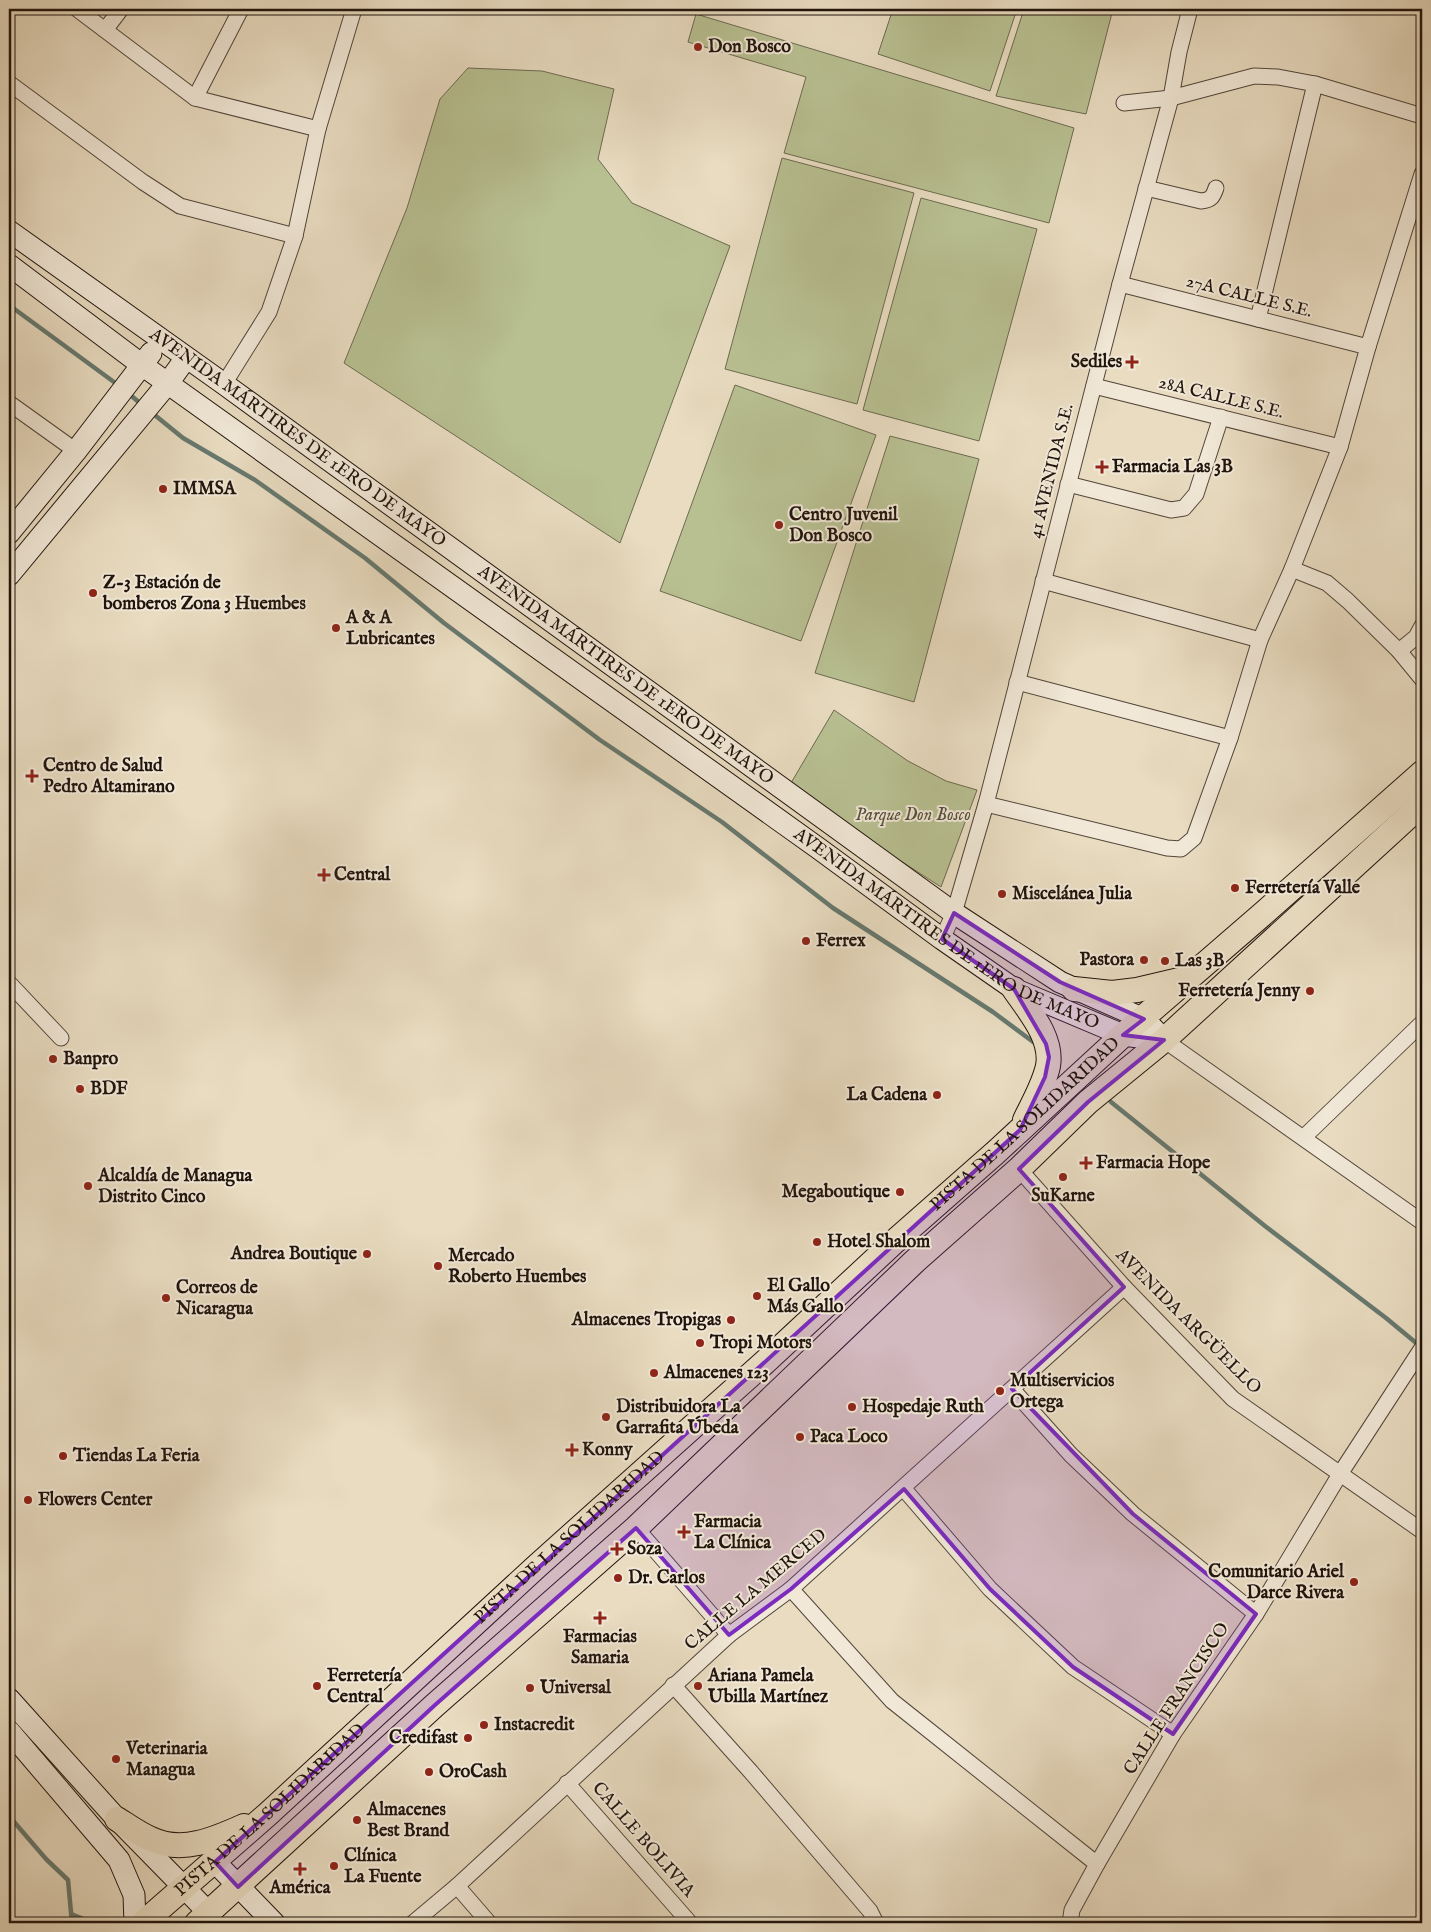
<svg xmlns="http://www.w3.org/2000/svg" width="1431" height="1932" font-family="'IM FELL English',serif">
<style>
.green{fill:#b8c092;stroke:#6c6a50}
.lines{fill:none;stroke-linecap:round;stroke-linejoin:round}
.stream{stroke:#67796f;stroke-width:4.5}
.street-casing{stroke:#52463a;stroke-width:17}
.secondary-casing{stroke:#20140d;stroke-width:23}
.primary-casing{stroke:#20140d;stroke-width:26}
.street{stroke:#f1e8d7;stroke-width:15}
.secondary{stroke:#f1e8d7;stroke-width:21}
.primary{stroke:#e9dcc1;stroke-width:24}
.marked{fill:#7b2cbf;fill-opacity:0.2;stroke:#7b2cbf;stroke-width:4;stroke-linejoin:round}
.poi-dot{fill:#8f2418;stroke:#f1e8d7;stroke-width:2}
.labels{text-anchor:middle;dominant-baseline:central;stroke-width:4;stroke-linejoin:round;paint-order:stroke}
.poi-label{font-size:18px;font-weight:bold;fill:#20140d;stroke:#f1e8d7;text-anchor:start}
.street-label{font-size:18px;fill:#20140d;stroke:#f1e8d7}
.park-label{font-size:18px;font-style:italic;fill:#55503c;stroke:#f1e8d7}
</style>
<rect width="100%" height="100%" fill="#e9dcc1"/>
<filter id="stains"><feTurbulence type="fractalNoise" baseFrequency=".004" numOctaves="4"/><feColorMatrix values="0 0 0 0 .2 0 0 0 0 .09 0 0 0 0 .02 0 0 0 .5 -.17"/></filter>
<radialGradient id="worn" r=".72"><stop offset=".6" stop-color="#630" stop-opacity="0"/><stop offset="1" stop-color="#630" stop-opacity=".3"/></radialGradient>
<g class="green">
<path d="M 893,9 L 1017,9 L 990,91 L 878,54 Z"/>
<path d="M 1024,9 L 1113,9 L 1086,114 L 996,96 Z"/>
<path d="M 696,14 L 1074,128 L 1049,223 L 784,153 L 806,77 L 688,42 Z"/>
<path d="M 468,68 L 542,71 L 614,89 L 598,159 L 632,203 L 730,246 L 620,543 L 344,363 L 407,208 L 440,99 Z"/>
<path d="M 782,158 L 914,193 L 857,404 L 725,369 Z"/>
<path d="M 921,198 L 1037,229 L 979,441 L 863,410 Z"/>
<path d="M 735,385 L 876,435 L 801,641 L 660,591 Z"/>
<path d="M 890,436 L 979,459 L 914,702 L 815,673 Z"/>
<path d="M 834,710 L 908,761 L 946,781 L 977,790 L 941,887 L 788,788 Z"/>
</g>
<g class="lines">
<g class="stream">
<path d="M 9,305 L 118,385"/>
<path d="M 128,393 L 141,404"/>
<path d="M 151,412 L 183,438 L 255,480 L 365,558 L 444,623 L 600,740 L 722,822 L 833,908 L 993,1012 L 1036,1044"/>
<path d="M 1111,1102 L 1265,1226 L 1386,1318 L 1421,1347"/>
<path d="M 9,1816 L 46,1859 L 68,1880 L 72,1923"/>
<path d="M 71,1914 L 94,1923"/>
</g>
<defs>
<g id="street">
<path d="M 77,9 L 195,98 L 318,129"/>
<path d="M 105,30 L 121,9"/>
<path d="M 9,83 L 143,182 L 180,206 L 295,236"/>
<path d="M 195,98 L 241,9"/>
<path d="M 1124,103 L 1171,98 L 1254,76 L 1278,77 L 1315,84 L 1422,116"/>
<path d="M 1146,188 L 1201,201 C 1211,200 1213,197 1216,188"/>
<path d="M 1120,284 L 1368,347"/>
<path d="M 1258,319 L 1315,84"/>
<path d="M 224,384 L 269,312 L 295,236 L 318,129 L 354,9"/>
<path d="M 1094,386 L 1340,447"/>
<path d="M 9,403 L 76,451"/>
<path d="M 1068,484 L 1171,510 L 1184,508 L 1196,494 L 1221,417"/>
<path d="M 1292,569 L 1327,583 L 1348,601 L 1399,651 L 1422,679"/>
<path d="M 1043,581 L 1260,640"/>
<path d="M 1399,651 L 1416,637 L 1422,626"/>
<path d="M 1017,682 L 1230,738"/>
<path d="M 986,804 L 1167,848 L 1181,849 L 1194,838 L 1230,738 L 1260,640 L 1292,569 L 1340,447 L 1368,347 L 1422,174"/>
<path d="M 942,939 L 954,913 L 986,804 L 1120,284 L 1171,98 L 1179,52 L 1190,9"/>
<path d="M 9,983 L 61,1038"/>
<path d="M 1164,1040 L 1422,1222"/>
<path d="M 1304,1137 L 1422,1023"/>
<path d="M 1019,1169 L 1124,1287 L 1233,1399 L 1422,1531"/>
<path d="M 1012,1389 L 1071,1455 L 1133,1514 L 1256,1614"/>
<path d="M 904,1489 L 990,1589 L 1073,1667 L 1173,1734"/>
<path d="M 636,1528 L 729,1635"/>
<path d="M 791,1589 L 892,1701 L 1097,1864"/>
<path d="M 673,1685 L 751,1772 L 870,1911 L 876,1923"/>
<path d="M 567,1783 L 690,1923"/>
<path d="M 457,1886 L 489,1923"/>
<path d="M 413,1923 L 457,1886 L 729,1635 L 791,1589 L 1124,1287"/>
<path d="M 1070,1923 L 1072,1910 L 1097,1864 L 1173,1734 L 1256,1614 L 1340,1474 L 1422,1348"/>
</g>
<g id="secondary">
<path id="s1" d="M 9,231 L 224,384 L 954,913 L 1060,982 L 1144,1019 L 1164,1040"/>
<path id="s2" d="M 9,265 L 142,365 L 818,848 L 942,939 L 1014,989 L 1123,1035 L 1139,1037"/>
<path d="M 9,533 L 76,451 L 151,353"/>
<path d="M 9,575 L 168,383 L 186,358"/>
<path d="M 9,1699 L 117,1819 L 209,1913"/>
<path d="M 9,1731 L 119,1860 L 134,1895 L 135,1923"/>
<path d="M 215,1862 L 274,1923"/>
</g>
<g id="primary">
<path d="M 1014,989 C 1029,1011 1053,1038 1048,1066 C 1044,1085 1033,1103 1025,1120"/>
<path d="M 1074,989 L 1112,993 L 1137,990 L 1188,978"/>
<path d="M 117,1819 C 128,1826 139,1834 151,1839 C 182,1854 215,1839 244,1826"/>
<path id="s3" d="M 143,1923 L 268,1814 L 536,1567 L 765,1362 L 894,1242 L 995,1153 L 1123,1035 L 1265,912 L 1422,773"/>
<path d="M 197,1923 L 435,1705 L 636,1528 L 915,1261 L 1019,1169 L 1088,1102 L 1164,1040 L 1422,804"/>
</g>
</defs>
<use href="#street" class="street-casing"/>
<use href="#secondary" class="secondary-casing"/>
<use href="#primary" class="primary-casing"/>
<use href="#street" class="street"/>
<use href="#secondary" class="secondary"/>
<use href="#primary" class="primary"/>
</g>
<path class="marked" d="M 954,913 L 1060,982 L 1144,1019 L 1123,1035 L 1164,1040 L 1088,1102 L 1019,1169 L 1124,1287 L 1012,1389 L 1133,1514 L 1256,1614 L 1173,1734 L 1073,1667 L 990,1589 L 904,1489 L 791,1589 L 729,1635 L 636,1528 L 435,1705 L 238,1887 L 215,1862 L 1020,1130 L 1045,1077 L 1049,1057 L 1046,1044 L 1014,989 L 942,939 Z"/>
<g class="poi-dot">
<circle cx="698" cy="47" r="5"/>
<path d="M1129.5 354.5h5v5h5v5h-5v5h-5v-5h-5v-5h5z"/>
<path d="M1099.5 459.5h5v5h5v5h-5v5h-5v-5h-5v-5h5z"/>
<circle cx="163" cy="489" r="5"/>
<circle cx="779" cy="525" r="5"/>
<circle cx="93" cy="593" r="5"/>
<circle cx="336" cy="628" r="5"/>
<path d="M29.5 768.5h5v5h5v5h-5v5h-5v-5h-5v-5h5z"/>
<path d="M321.5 867.5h5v5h5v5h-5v5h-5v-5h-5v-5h5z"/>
<circle cx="1235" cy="888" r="5"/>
<circle cx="1002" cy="894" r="5"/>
<circle cx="806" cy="941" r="5"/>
<circle cx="1144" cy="960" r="5"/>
<circle cx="1165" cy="961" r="5"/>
<circle cx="1310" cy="991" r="5"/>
<circle cx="53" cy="1059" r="5"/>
<circle cx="80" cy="1089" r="5"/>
<circle cx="937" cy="1095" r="5"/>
<path d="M1083.5 1155.5h5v5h5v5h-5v5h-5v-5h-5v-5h5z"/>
<circle cx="1063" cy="1177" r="5"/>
<circle cx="88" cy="1186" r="5"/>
<circle cx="900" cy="1192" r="5"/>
<circle cx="817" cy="1242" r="5"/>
<circle cx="367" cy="1254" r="5"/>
<circle cx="438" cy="1266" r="5"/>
<circle cx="757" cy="1296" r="5"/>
<circle cx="166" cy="1298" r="5"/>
<circle cx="731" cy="1320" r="5"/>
<circle cx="700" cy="1343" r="5"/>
<circle cx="654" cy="1373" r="5"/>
<circle cx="1000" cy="1391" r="5"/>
<circle cx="852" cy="1407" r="5"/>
<circle cx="606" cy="1417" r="5"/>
<circle cx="800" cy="1437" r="5"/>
<path d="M569.5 1442.5h5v5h5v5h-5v5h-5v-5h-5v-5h5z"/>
<circle cx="63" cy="1456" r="5"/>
<circle cx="28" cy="1500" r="5"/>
<path d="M681.5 1524.5h5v5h5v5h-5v5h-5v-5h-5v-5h5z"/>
<path d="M614.5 1541.5h5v5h5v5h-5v5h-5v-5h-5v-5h5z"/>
<circle cx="618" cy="1578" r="5"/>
<circle cx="1354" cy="1582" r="5"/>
<path d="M597.5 1610.5h5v5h5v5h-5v5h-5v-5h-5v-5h5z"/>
<circle cx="317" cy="1686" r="5"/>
<circle cx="698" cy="1686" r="5"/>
<circle cx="530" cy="1688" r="5"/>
<circle cx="484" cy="1725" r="5"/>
<circle cx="468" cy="1738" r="5"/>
<circle cx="116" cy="1759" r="5"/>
<circle cx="429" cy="1772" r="5"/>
<circle cx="357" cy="1820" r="5"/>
<circle cx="334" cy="1866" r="5"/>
<path d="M297.5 1861.5h5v5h5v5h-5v5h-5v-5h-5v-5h5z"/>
</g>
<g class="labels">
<g class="poi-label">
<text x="708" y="47">Don Bosco</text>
<text x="1122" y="362" text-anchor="end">Sediles</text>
<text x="1112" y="467">Farmacia Las 3B</text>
<text x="173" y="489">IMMSA</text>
<text x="789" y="515">Centro Juvenil<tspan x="789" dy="21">Don Bosco</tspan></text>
<text x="103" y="583">Z-3 Estación de<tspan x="103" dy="21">bomberos Zona 3 Huembes</tspan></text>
<text x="346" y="618">A &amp; A<tspan x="346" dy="21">Lubricantes</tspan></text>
<text x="43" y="766">Centro de Salud<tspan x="43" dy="21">Pedro Altamirano</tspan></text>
<text x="334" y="875">Central</text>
<text x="1245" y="888">Ferretería Valle</text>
<text x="1012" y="894">Miscelánea Julia</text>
<text x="816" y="941">Ferrex</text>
<text x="1134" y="960" text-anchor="end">Pastora</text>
<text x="1175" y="961">Las 3B</text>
<text x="1300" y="991" text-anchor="end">Ferretería Jenny</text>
<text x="63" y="1059">Banpro</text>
<text x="90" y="1089">BDF</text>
<text x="927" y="1095" text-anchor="end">La Cadena</text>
<text x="1096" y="1163">Farmacia Hope</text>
<text x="98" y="1176">Alcaldía de Managua<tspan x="98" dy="21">Distrito Cinco</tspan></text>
<text x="890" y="1192" text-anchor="end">Megaboutique</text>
<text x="1063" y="1196" text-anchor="middle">SuKarne</text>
<text x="827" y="1242">Hotel Shalom</text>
<text x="357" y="1254" text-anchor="end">Andrea Boutique</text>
<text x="448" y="1256">Mercado<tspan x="448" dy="21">Roberto Huembes</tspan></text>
<text x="767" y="1286">El Gallo<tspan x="767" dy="21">Más Gallo</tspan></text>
<text x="176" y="1288">Correos de<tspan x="176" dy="21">Nicaragua</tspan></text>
<text x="721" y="1320" text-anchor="end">Almacenes Tropigas</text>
<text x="710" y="1343">Tropi Motors</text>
<text x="664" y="1373">Almacenes 123</text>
<text x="1010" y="1381">Multiservicios<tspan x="1010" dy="21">Ortega</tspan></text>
<text x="616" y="1407">Distribuidora La<tspan x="616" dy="21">Garrafita Úbeda</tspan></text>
<text x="862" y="1407">Hospedaje Ruth</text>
<text x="810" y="1437">Paca Loco</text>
<text x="582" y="1450">Konny</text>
<text x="73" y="1456">Tiendas La Feria</text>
<text x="38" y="1500">Flowers Center</text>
<text x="694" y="1522">Farmacia<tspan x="694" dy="21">La Clínica</tspan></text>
<text x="627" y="1549">Soza</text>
<text x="1344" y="1572" text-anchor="end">Comunitario Ariel<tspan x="1344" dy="21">Darce Rivera</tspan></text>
<text x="628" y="1578">Dr. Carlos</text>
<text x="600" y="1637" text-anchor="middle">Farmacias<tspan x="600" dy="21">Samaria</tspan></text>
<text x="327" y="1676">Ferretería<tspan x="327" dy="21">Central</tspan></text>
<text x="708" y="1676">Ariana Pamela<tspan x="708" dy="21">Ubilla Martínez</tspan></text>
<text x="540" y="1688">Universal</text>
<text x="494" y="1725">Instacredit</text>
<text x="458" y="1738" text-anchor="end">Credifast</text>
<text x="126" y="1749">Veterinaria<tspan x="126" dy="21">Managua</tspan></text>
<text x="439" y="1772">OroCash</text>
<text x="367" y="1810">Almacenes<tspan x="367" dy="21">Best Brand</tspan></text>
<text x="344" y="1856">Clínica<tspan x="344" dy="21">La Fuente</tspan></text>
<text x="300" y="1888" text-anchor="middle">América</text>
</g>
<g class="street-label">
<text transform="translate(1249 297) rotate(14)">27A CALLE S.E.</text>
<text transform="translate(1221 398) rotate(14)">28A CALLE S.E.</text>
<text stroke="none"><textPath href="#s1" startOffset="355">AVENIDA MÁRTIRES DE 1ERO DE MAYO</textPath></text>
<text transform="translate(1052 471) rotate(-76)">41 AVENIDA S.E.</text>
<text stroke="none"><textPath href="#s1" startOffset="760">AVENIDA MÁRTIRES DE 1ERO DE MAYO</textPath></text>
<text stroke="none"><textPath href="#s2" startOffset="1150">AVENIDA MÁRTIRES DE 1ERO DE MAYO</textPath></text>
<text stroke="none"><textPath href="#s3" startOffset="1190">PISTA DE LA SOLIDARIDAD</textPath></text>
<text transform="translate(1188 1322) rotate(45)">AVENIDA ARGÜELLO</text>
<text stroke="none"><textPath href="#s3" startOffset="575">PISTA DE LA SOLIDARIDAD</textPath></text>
<text transform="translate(756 1590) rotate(-40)">CALLE LA MERCED</text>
<text transform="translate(1177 1699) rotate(-57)">CALLE FRANCISCO</text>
<text stroke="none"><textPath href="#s3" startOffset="170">PISTA DE LA SOLIDARIDAD</textPath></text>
<text transform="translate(643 1840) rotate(49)">CALLE BOLIVIA</text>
</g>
<g class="park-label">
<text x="913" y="815">Parque Don Bosco</text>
</g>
</g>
<rect width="1431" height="1932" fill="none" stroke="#e9dcc1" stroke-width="30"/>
<rect x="10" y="10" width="1411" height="1912" fill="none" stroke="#20140d" stroke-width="2.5"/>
<rect x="15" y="15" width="1401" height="1902" fill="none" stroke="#20140d"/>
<rect width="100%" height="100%" filter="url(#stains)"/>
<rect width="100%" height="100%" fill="url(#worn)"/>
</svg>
